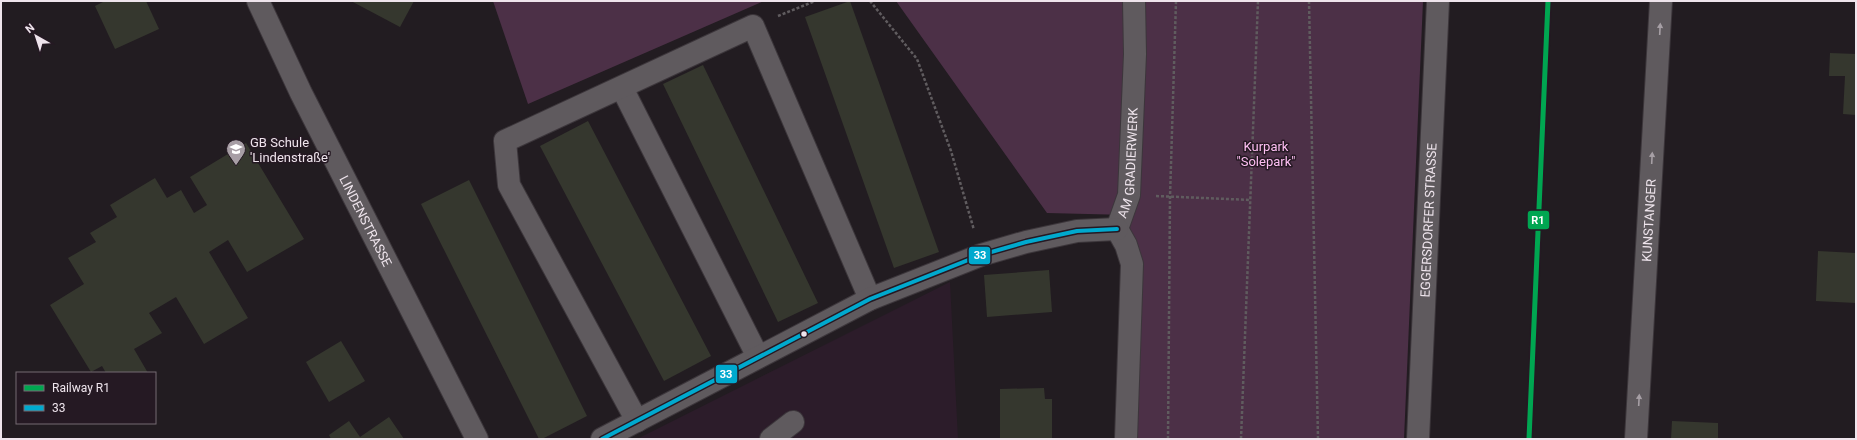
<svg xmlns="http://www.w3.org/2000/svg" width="1857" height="440" font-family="Roboto,sans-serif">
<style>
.built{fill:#2c1c2a}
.green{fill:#4c3047}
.building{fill:#35372e}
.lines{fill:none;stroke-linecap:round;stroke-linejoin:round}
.minor-casing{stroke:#3c363b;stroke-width:24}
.path{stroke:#605c5f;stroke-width:2.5;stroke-dasharray:3 2;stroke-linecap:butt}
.minor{stroke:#5f5a5e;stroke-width:22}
.bus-1-casing{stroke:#251923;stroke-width:7}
.bus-1{stroke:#00a9ce;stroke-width:4}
.rail-1-casing{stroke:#251923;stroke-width:8}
.rail-1{stroke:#00a651;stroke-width:5}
.oneway{fill:#a69fa5}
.bus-dot{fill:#eee4ec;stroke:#251923;stroke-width:1.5}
.labels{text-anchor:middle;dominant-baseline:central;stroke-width:3;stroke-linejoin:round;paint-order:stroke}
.poi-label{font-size:13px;fill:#eee4ec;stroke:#251923;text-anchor:start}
.park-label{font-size:13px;fill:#febff3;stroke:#251923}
.street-label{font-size:13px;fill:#eee4ec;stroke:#251923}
.line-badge{stroke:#251923;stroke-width:1.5}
.badge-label{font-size:11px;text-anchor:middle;font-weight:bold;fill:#fff}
</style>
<rect width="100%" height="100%" fill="#221c21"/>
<path class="built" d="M 950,282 L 958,439 L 637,439 Z"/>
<g class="green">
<path d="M 493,1 L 764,1 L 528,104 Z"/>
<path d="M 896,1 L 1423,1 L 1404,439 L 1136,439 L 1143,264 L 1138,248 L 1127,227 L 1128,215 L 1047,213 Z"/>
</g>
<g class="building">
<path d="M 105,1 L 146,1 L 159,29 L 115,49 L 95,6 Z"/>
<path d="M 351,1 L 414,1 L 400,27 Z"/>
<path d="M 850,1 L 939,252 L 894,268 L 805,17 Z"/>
<path d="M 1830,53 L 1856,54 L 1856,115 L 1843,114 L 1845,76 L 1829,76 Z"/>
<path d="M 703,65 L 818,303 L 778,322 L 663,84 Z"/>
<path d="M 588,121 L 711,356 L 664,381 L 540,146 Z"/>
<path d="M 246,143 L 304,239 L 247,272 L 228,240 L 209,252 L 248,318 L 204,344 L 176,297 L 149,313 L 162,333 L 134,349 L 148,373 L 106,373 L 102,366 L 91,372 L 50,305 L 84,284 L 68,258 L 96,242 L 90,233 L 117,217 L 110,205 L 155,178 L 167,198 L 181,190 L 194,213 L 207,205 L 190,177 Z"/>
<path d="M 469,180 L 587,416 L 542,439 L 539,439 L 421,204 Z"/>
<path d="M 1818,251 L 1856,253 L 1856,303 L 1816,301 Z"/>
<path d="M 1049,270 L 1052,312 L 987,317 L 984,275 Z"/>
<path d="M 341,341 L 365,381 L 329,402 L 306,362 Z"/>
<path d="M 1044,388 L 1045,399 L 1052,399 L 1052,439 L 1000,439 L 1000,389 Z"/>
<path d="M 389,417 L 404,439 L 331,439 L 329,435 L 349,421 L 360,437 Z"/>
<path d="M 1672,421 L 1718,423 L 1718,439 L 1671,439 Z"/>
</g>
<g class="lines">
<defs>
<g id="minor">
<path id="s1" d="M 258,1 L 301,93 L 477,439"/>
<path d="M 622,88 L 758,357"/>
<path id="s2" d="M 1117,229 L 1129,195 L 1135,54 L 1134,1"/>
<path d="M 1117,229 L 1126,245 L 1132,264 L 1126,439"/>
<path d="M 637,421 L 509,185 L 505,141 L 753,26 L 870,299"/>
<path d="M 602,439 L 870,299 L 981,255 L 1026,242 L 1077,231 L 1117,229"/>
<path d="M 771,439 L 793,422"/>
<path id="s3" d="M 1418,439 L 1438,1"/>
<path id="s4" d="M 1636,439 L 1661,1"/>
</g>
</defs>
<use href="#minor" class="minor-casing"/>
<g class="path">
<path d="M 870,1 L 917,59 L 951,151 L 974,230"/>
<path d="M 1309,1 L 1318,439"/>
<path d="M 778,16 L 815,1"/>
<path d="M 1156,196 L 1251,200"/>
<path d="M 1168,439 L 1170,197 L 1176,1"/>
<path d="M 1241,439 L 1258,1"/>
</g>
<use href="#minor" class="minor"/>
<defs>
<path id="bus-1" d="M 602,439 L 870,299 L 981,255 L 1026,242 L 1077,231 L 1117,229"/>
</defs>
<use href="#bus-1" class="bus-1-casing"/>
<use href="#bus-1" class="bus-1"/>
<defs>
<path id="rail-1" d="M 1529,439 L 1548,1"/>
</defs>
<use href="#rail-1" class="rail-1-casing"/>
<use href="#rail-1" class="rail-1"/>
</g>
<defs><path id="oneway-solid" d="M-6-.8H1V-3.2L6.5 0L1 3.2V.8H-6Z"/></defs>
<g class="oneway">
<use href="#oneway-solid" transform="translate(1660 29) rotate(-87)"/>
<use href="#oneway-solid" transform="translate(1652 158) rotate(-87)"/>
<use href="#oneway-solid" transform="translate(1639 400) rotate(-87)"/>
</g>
<defs>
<symbol id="school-pin" viewBox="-11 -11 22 30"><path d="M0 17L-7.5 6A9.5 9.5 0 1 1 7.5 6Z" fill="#a79ea5" stroke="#251923"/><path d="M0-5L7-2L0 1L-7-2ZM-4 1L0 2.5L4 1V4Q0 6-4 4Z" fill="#fff"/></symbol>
</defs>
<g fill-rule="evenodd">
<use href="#school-pin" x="225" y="138" width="22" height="30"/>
</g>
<circle class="bus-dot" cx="804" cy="334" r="3.5"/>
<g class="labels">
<g class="poi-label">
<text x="250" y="142">GB Schule<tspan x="250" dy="15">'Lindenstraße'</tspan></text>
</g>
<g class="park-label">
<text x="1266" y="146">Kurpark<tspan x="1266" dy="15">"Solepark"</tspan></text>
</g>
<g class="street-label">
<text stroke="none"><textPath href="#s2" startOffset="68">AM GRADIERWERK</textPath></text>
<text stroke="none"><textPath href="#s3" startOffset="219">EGGERSDORFER STRASSE</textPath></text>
<text stroke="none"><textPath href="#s4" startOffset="219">KUNSTANGER</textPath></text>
<text stroke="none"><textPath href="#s1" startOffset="245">LINDENSTRASSE</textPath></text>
</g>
</g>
<g class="line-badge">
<rect x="1527" y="210" width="23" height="20" rx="4" fill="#00a651"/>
<rect x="968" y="246" width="23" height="19" rx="4" fill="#00a9ce"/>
<rect x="715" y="364" width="23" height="20" rx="4" fill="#00a9ce"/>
</g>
<g class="badge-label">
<text x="1538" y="224">R1</text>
<text x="980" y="259">33</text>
<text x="726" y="378">33</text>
</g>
<rect width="1857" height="440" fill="none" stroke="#eee4ec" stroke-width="4"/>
<rect x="16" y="372" width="140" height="52" fill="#251923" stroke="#756a73"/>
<rect x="24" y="385" width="20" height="6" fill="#00a651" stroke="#756a73"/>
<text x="52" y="392" font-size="12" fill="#eee4ec">Railway R1</text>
<rect x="24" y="405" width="20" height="6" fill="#00a9ce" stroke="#756a73"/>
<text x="52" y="412" font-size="12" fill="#eee4ec">33</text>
<g transform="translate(36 36) rotate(321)" stroke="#251923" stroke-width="3" paint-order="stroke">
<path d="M0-3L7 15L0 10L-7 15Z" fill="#eee4ec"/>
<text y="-6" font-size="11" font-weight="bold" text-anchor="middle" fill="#eee4ec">N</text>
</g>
</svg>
